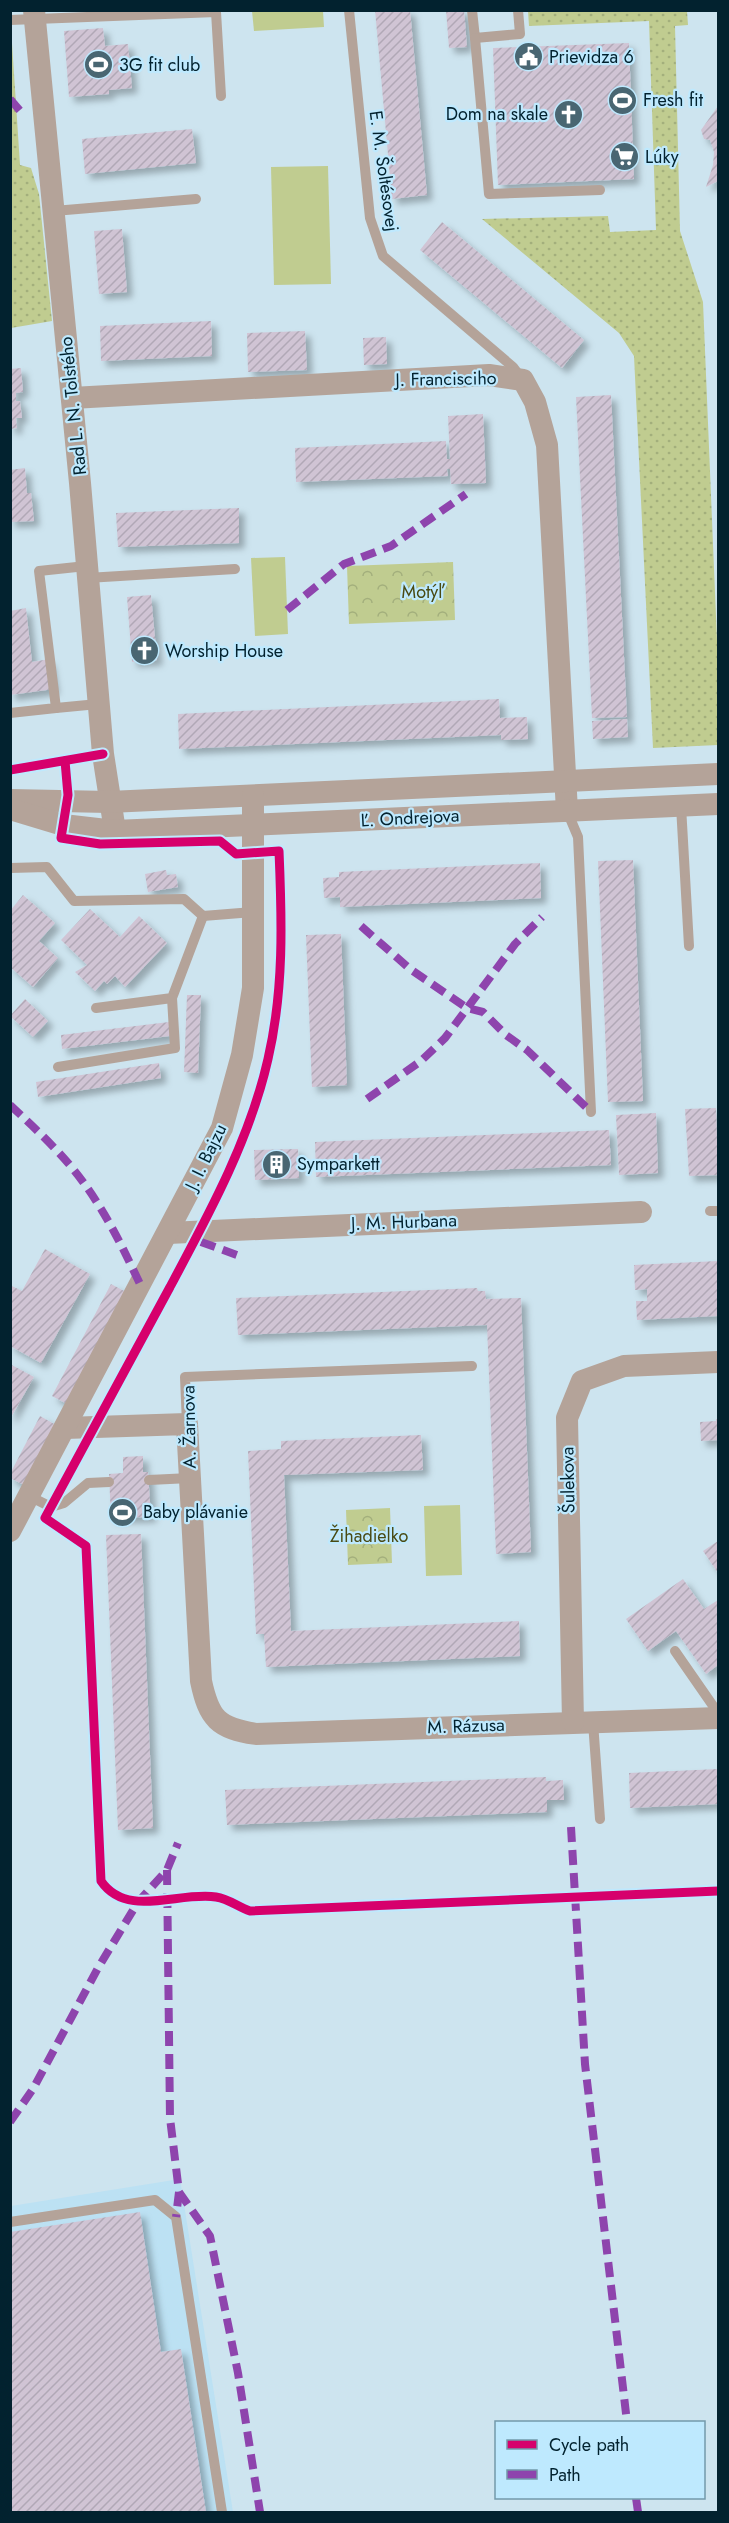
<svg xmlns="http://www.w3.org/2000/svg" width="729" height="2523" font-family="Jost,sans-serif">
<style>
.built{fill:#bce1f3}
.grass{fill:url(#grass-dots)}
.park{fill:url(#park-crowns)}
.pitch{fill:#c0cc90}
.building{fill:url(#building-hatch);filter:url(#shadow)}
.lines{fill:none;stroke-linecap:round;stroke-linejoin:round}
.service{stroke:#b4a399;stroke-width:10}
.minor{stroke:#b4a399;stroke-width:22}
.quiet{stroke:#8e44ad;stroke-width:8;stroke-dasharray:15 8;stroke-linecap:butt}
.cycleway-casing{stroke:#bee9fe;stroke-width:13}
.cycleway{stroke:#d6006c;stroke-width:9}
.labels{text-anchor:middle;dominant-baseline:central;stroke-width:4.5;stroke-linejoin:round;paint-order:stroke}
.poi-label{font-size:18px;fill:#02222f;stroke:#bee9fe;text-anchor:start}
.street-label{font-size:18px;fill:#02222f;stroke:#bee9fe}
.park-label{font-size:18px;fill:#494a13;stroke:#bee9fe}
</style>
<defs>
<pattern id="grass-dots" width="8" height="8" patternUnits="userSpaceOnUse" patternTransform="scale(1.5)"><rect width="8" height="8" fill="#c0cc90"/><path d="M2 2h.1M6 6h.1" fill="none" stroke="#a3af7c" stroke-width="1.8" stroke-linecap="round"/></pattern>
<pattern id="park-crowns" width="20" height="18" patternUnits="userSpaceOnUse" patternTransform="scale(1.5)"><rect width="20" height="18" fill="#c0cc90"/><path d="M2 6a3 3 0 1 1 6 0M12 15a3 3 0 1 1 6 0" fill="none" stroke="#a3af7c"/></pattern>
<pattern id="building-hatch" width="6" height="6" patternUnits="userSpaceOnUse" patternTransform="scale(1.5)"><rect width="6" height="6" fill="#d0c4d4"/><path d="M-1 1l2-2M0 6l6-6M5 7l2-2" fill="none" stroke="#b1a8b6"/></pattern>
<filter id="shadow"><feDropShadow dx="5.5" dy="5.5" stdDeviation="3" flood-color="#0004"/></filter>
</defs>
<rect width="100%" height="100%" fill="#cde4ef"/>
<path class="built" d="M 180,2179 L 233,2512 L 11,2512 L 11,2206 Z"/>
<g class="grass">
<path d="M 528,11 L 687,11 L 688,25 L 675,26 L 680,231 L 703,302 L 718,665 L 718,745 L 653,748 L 634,356 L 619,333 L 482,219 L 608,216 L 610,232 L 656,230 L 649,21 L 529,26 Z"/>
<path d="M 10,43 L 12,43 L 20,165 L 31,168 L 39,194 L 52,321 L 11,328 Z"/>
</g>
<g class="park">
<path d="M 453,562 L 455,620 L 349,624 L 347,566 Z"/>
<path d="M 390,1508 L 392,1563 L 348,1565 L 346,1510 Z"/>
</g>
<g class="pitch">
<path d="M 252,11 L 323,11 L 324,27 L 254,31 Z"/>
<path d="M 328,166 L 331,284 L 274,285 L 271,167 Z"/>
<path d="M 285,557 L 288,634 L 255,636 L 251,558 Z"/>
<path d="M 460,1505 L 462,1575 L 426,1576 L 424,1506 Z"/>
</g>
<g class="building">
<path d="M 375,10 L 410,10 L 427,195 L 392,199 Z"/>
<path d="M 446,10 L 464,10 L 467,47 L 449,48 Z"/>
<path d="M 103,28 L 105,46 L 128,44 L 132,88 L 109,90 L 109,94 L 69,97 L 64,31 Z"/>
<path d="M 629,43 L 634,179 L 498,185 L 493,48 Z"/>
<path d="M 718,106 L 718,181 L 706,187 L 713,165 L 714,152 L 710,140 L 704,139 L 701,130 Z"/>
<path d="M 192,129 L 196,163 L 85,174 L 82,139 Z"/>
<path d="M 442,222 L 584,340 L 562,368 L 420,250 Z"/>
<path d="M 122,229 L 127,292 L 99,294 L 94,231 Z"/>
<path d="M 211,321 L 212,356 L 101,361 L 100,326 Z"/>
<path d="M 305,331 L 307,370 L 248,372 L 247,333 Z"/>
<path d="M 386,337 L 387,364 L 364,365 L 363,338 Z"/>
<path d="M 21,368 L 23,392 L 16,393 L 16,401 L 20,401 L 22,418 L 16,418 L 17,428 L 10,429 L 10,369 Z"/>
<path d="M 611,395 L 627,717 L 592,718 L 576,397 Z"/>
<path d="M 483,414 L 486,483 L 451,484 L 450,469 L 447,469 L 448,476 L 296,482 L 295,448 L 446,441 L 447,459 L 450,459 L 448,416 Z"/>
<path d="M 25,468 L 27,493 L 31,493 L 34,521 L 10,522 L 10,470 Z"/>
<path d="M 239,508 L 239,543 L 118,547 L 116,513 Z"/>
<path d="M 151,595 L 157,660 L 132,662 L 127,597 Z"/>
<path d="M 26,608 L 32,662 L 49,659 L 54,689 L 10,695 L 10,611 Z"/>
<path d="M 499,699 L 500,718 L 527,717 L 528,739 L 501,740 L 501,735 L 179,749 L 178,714 Z"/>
<path d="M 627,719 L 628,737 L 593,739 L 592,721 Z"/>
<path d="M 633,860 L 643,1101 L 608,1102 L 598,861 Z"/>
<path d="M 540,863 L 541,898 L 340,907 L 340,897 L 324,898 L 323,878 L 339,877 L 339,872 Z"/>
<path d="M 166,870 L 167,875 L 176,874 L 178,887 L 148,892 L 145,874 Z"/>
<path d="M 23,895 L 55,923 L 39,941 L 58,958 L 33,987 L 10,967 L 10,911 Z"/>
<path d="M 90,909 L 120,937 L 139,916 L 167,943 L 125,987 L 115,976 L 107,984 L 104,981 L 95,991 L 75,972 L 87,965 L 61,940 Z"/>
<path d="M 341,934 L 347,1085 L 312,1087 L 306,935 Z"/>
<path d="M 187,995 L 201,995 L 198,1073 L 184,1072 Z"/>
<path d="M 25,999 L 48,1021 L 33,1037 L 10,1016 Z"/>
<path d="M 169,1022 L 170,1036 L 62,1049 L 61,1035 Z"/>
<path d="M 159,1063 L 161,1078 L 38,1097 L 36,1082 Z"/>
<path d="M 716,1108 L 718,1175 L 689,1176 L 685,1109 Z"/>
<path d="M 656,1113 L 658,1173 L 619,1175 L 616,1115 Z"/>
<path d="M 609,1130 L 611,1165 L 316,1177 L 315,1142 Z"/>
<path d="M 298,1149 L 299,1178 L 255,1180 L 254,1150 Z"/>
<path d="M 45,1249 L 90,1274 L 41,1363 L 10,1346 L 10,1285 L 22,1291 Z"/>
<path d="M 718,1261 L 718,1316 L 637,1320 L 636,1301 L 647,1301 L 647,1289 L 635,1290 L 634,1265 Z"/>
<path d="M 111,1284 L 126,1292 L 67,1404 L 52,1396 Z"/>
<path d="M 477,1288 L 478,1291 L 485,1291 L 486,1299 L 521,1298 L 531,1552 L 496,1554 L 487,1325 L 238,1335 L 236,1298 Z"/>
<path d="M 10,1364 L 34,1377 L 10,1419 Z"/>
<path d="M 40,1416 L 56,1425 L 24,1485 L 10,1478 L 10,1474 Z"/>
<path d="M 716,1419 L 718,1419 L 718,1440 L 701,1441 L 700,1422 L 716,1421 Z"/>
<path d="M 421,1435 L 423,1470 L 284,1475 L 291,1631 L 519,1621 L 520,1656 L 266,1667 L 264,1634 L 256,1634 L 248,1451 L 281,1449 L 281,1441 Z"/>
<path d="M 143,1456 L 143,1472 L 148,1472 L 151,1517 L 111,1518 L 109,1474 L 123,1473 L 123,1457 Z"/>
<path d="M 141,1534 L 153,1828 L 118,1830 L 106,1535 Z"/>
<path d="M 718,1541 L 718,1573 L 703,1551 Z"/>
<path d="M 683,1579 L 704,1609 L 718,1600 L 718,1665 L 706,1674 L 676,1631 L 648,1651 L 626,1619 Z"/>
<path d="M 718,1769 L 718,1804 L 630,1808 L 629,1773 Z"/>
<path d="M 546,1777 L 546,1781 L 563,1780 L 564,1800 L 547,1800 L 547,1812 L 227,1825 L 225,1790 Z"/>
<path d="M 140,2212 L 161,2352 L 181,2349 L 206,2512 L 10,2512 L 10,2232 Z"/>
</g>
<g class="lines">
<g class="service">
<path d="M 349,10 L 370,218 L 383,256 L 513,367 L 522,379"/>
<path d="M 472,10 L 475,38 L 520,34 L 518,10"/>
<path d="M 10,20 L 216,12 L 221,96"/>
<path d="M 475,38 L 489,194 L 600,190"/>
<path d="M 54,211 L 196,199"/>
<path d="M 87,578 L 235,569"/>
<path d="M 56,708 L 98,704"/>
<path d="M 10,713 L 56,708 L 39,571 L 86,566"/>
<path d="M 681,806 L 689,946"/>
<path d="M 567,811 L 578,837 L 591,1112"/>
<path d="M 10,868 L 47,867 L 74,901 L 184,899 L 203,916 L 253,912"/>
<path d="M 96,1008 L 172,998 L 203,916"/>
<path d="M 58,1067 L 175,1048 L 172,998"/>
<path d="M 710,1211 L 718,1211"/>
<path d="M 187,1424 L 185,1377 L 472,1366"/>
<path d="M 149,1480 L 190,1478"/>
<path d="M 29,1496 L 51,1507 L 64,1503 L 88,1483 L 109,1482"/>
<path d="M 675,1651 L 718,1713"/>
<path d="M 593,1722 L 600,1819"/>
<path d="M 10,2222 L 155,2200 L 176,2217 L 222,2512"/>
</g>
<g class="minor">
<path d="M 34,10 L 80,483 L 103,754 L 115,831"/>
<path d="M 72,398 L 489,375 L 523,380 L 535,402 L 547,445 L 567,811"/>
<path d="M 10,800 L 109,802 L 718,774"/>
<path d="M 10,809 L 63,825 L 115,831 L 718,804"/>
<path d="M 168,1233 L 641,1212"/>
<path d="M 65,1428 L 187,1424 L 201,1681 C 209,1719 218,1728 256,1734 L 718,1718"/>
<path d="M 10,1531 L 222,1128 L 242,1055 L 253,988 L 253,796"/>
<path d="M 573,1722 L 567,1418 L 582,1381 L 624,1366 L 718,1362"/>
</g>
<g class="quiet">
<path d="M 10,99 L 21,112"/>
<path d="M 287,610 L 344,564 L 391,546 L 466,494"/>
<path d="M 361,926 L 410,969 L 467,1008 L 483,1012 L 506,1035 L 527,1050 L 591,1112"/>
<path d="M 367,1099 L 421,1061 L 445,1038 L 515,944 L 542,917"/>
<path d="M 10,1105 C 37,1130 65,1156 86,1186 C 108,1217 124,1250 140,1284"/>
<path d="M 201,1242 L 237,1255"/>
<path d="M 571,1827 L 585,2064 L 627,2422"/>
<path d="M 167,1870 L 170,2118 L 179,2192 L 176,2217"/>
<path d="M 10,2122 L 33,2089 L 98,1968 L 138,1902 L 167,1870 L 178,1843"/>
<path d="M 179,2192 L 210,2236 L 238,2373 L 260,2512"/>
<path d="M 636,2498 L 638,2512"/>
</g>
<defs>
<g id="cycleway">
<path d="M 65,761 L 68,795 L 61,838 L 100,844 L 220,841 L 236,854 L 279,851 C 282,921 284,990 268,1059 C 250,1139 209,1214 170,1287 C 128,1364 86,1441 45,1518 L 86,1546 L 101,1881 C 127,1919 179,1891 216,1897 C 229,1899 238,1907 250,1911 L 718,1891"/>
<path d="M 10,770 L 103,754"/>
</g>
</defs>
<use href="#cycleway" class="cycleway-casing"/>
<use href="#cycleway" class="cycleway"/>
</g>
<defs>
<symbol id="civic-disc" viewBox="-11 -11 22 22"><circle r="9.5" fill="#496672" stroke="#bee9fe"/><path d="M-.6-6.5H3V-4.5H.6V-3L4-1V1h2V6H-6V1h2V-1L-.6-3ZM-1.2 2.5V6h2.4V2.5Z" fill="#fff"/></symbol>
<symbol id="stadium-disc" viewBox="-11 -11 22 22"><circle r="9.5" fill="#496672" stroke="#bee9fe"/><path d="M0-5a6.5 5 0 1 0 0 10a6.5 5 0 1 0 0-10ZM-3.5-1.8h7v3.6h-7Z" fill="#fff"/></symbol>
<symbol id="church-disc" viewBox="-11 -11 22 22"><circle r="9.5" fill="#496672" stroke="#bee9fe"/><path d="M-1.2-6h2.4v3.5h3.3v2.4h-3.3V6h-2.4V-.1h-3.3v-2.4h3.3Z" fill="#fff"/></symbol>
<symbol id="supermarket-disc" viewBox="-11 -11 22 22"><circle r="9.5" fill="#496672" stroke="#bee9fe"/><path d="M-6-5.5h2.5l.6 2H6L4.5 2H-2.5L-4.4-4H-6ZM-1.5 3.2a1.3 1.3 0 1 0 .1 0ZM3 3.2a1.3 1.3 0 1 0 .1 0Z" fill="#fff"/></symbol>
<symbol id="building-disc" viewBox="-11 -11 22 22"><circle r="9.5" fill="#496672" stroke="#bee9fe"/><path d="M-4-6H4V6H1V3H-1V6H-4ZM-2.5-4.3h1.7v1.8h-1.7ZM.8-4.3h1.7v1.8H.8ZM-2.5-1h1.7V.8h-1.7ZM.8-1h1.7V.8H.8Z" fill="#fff"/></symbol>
</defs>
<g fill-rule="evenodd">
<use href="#civic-disc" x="512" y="40" width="33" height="33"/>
<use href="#stadium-disc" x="82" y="48" width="33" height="33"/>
<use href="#stadium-disc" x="606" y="84" width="33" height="33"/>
<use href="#church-disc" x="552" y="98" width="33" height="33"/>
<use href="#supermarket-disc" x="608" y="140" width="33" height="33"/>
<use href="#church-disc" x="128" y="634" width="33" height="33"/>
<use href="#building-disc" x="260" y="1148" width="33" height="33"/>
<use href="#stadium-disc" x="106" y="1496" width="33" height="33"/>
</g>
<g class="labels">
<g class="poi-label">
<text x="549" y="57">Prievidza 6</text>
<text x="119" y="65">3G fit club</text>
<text x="643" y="100">Fresh fit</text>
<text x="548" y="114" text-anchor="end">Dom na skale</text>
<text x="645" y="157">Lúky</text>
<text x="165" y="651">Worship House</text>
<text x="297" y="1164">Symparkett</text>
<text x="143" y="1512">Baby plávanie</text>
</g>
<g class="street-label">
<text transform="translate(384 171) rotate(82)">E. M. Šoltésovej</text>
<text transform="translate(446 379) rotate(-1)">J. Francisciho</text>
<text transform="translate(73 406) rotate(-96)">Rad L. N. Tolstého</text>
<text transform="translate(410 818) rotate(-3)">Ľ. Ondrejova</text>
<text transform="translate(206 1157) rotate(-64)">J. I. Bajzu</text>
<text transform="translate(404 1222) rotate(-2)">J. M. Hurbana</text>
<text transform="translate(189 1427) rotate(-91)">A. Žarnova</text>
<text transform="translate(568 1480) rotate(-91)">Šulekova</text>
<text transform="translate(466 1726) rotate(-2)">M. Rázusa</text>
</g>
<g class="park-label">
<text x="422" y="592">Motýľ</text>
<text x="369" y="1536">Žihadielko</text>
</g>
</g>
<rect width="729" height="2523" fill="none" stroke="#02222f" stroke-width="24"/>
<rect x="495" y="2421" width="210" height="78" fill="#bee9fe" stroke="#7399ab" stroke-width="1.5"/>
<rect x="507" y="2440" width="30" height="9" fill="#d6006c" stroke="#7399ab" stroke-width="1.5"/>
<text x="549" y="2451" font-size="18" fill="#02222f">Cycle path</text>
<rect x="507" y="2470" width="30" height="9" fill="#8e44ad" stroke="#7399ab" stroke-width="1.5"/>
<text x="549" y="2481" font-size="18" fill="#02222f">Path</text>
</svg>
